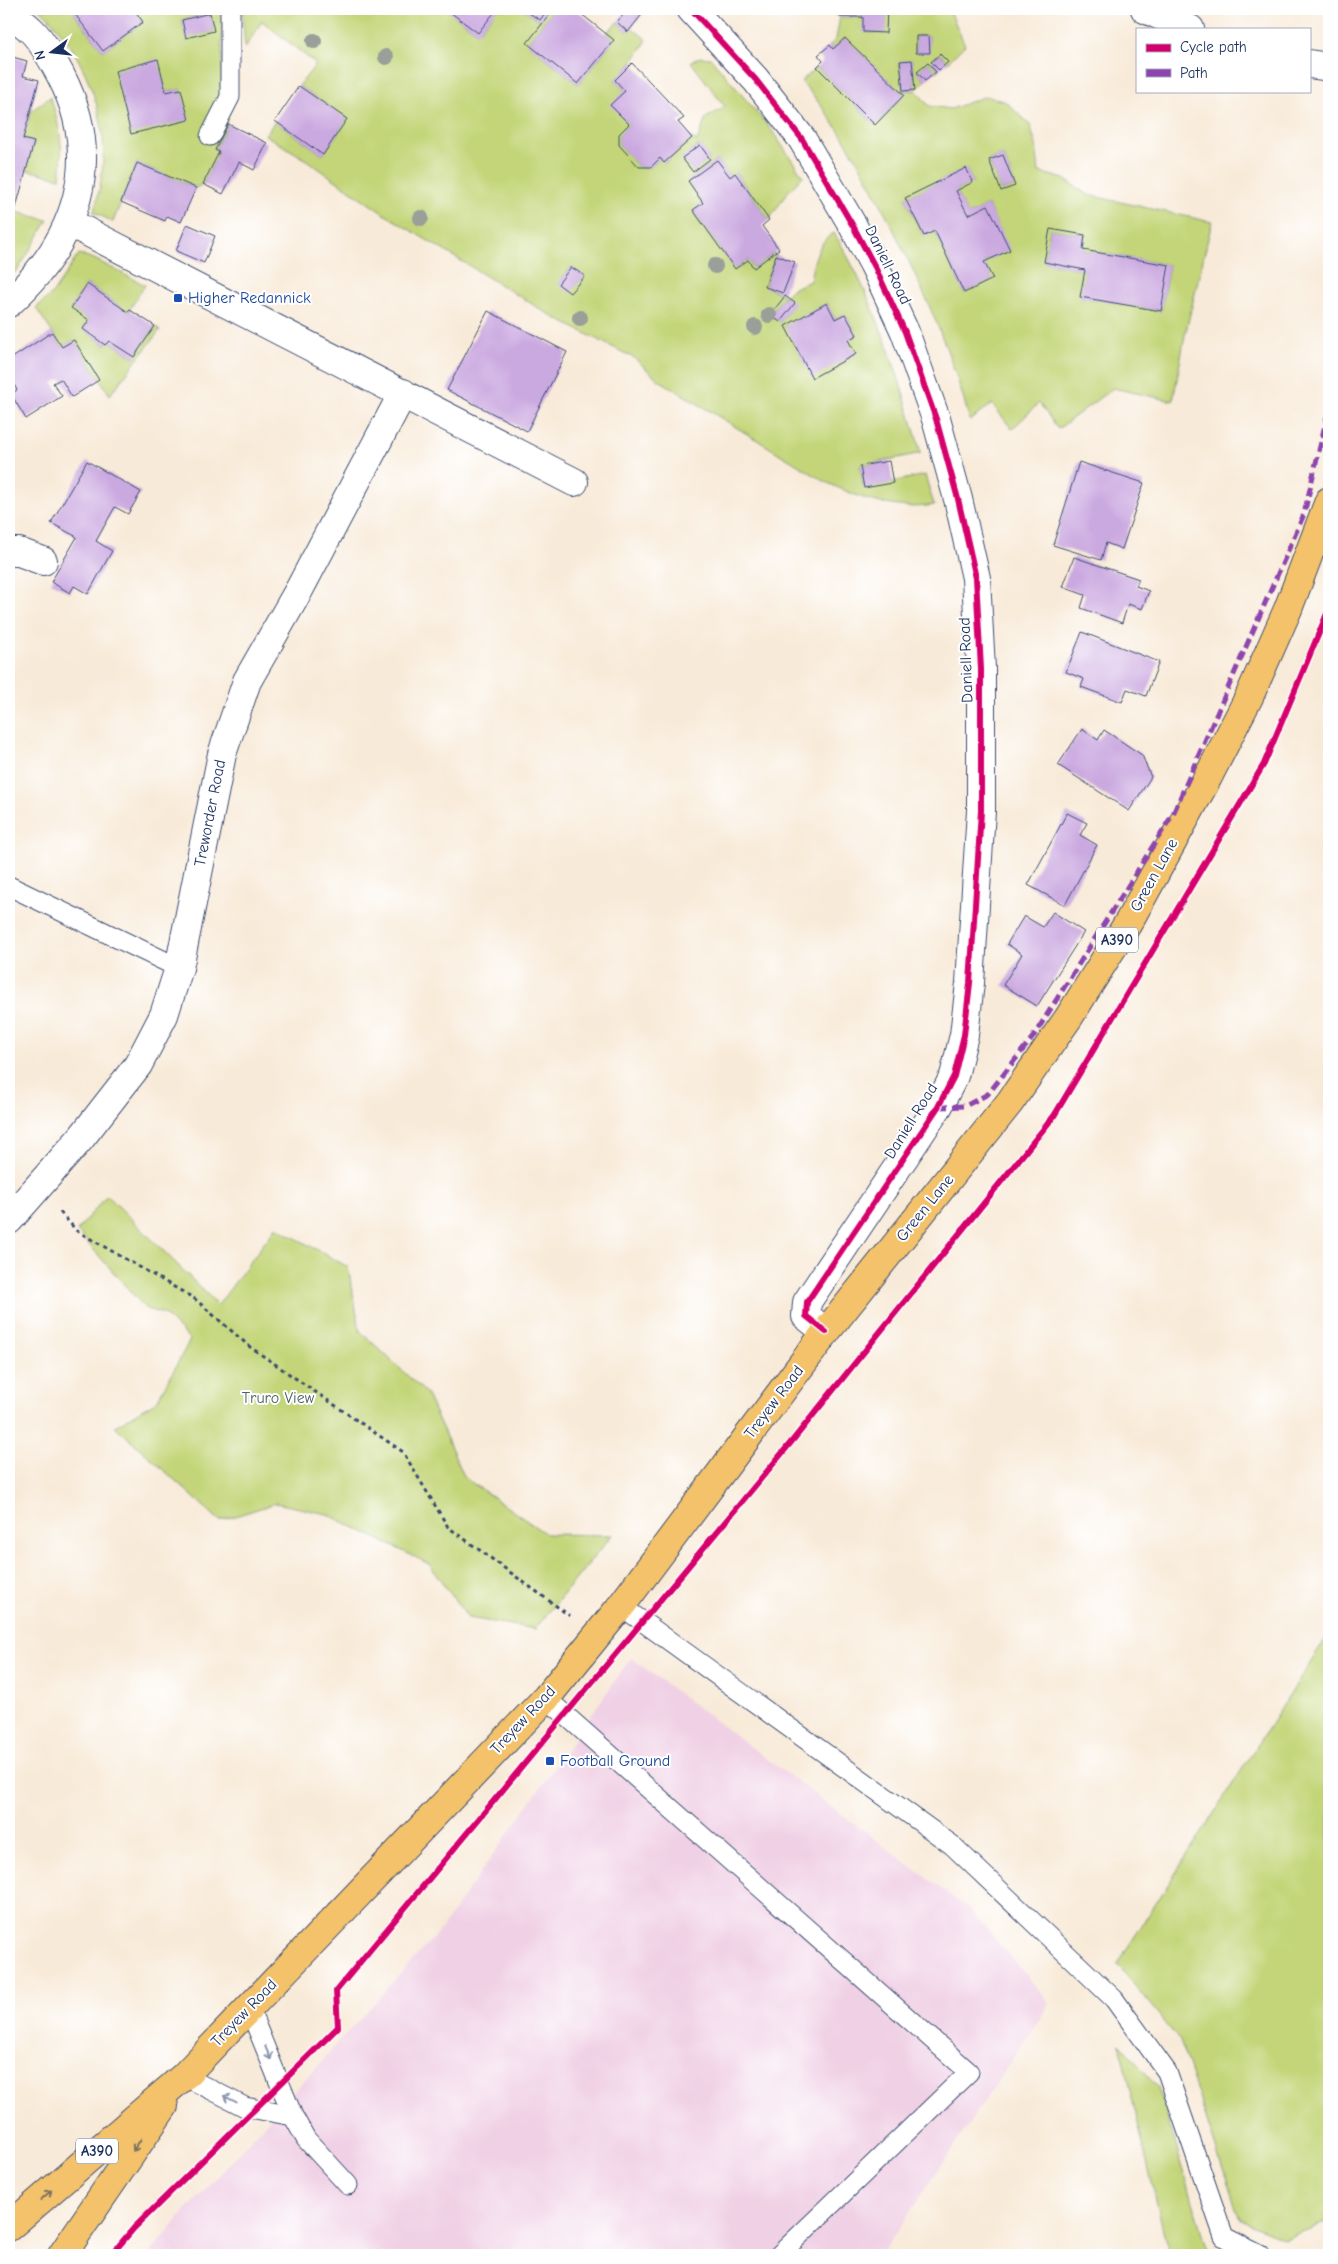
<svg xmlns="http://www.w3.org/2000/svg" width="1338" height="2264" font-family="'Comic Neue',sans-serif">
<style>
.built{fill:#f0d0e5}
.green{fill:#c3d578;stroke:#6f826b;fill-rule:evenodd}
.building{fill:#caa8e0}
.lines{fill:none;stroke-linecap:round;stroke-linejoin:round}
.service-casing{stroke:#3c4b70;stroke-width:21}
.minor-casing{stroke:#3c4b70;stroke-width:30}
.trunk-casing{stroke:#3c4b70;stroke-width:30}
.path{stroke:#3c4b70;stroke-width:3;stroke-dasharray:4 4;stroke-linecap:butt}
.service{stroke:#fff;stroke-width:19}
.minor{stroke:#fff;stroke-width:28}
.trunk{stroke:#f3c26a;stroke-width:28}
.quiet{stroke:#8e44ad;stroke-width:5;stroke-dasharray:10 5;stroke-linecap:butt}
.cycleway-casing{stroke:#fff;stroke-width:9}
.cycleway{stroke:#d6006c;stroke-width:6}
.tree{fill:#9a9f99}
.oneway{stroke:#8d97ae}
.oneway2{stroke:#7c7163}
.transit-dot{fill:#1a4fb4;stroke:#fff;stroke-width:2}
.labels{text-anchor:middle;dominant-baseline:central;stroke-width:4;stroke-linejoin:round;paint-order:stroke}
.shield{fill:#fff;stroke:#5f6d8e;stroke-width:1}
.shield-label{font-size:15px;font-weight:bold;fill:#1b2f5e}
.street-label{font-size:16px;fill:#1b2f5e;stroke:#fff}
.transit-label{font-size:16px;fill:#164399;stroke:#fff;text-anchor:start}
.park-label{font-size:16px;fill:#4d6166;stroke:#fff}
</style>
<rect width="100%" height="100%" fill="#fff"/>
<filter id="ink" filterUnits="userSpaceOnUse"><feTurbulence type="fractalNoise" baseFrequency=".02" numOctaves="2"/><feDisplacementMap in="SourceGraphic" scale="10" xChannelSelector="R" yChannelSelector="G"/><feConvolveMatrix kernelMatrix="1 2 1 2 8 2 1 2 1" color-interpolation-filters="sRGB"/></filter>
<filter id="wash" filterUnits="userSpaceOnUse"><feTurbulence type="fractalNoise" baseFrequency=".0096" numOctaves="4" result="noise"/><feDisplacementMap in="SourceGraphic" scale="20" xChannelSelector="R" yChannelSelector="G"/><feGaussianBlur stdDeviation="1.12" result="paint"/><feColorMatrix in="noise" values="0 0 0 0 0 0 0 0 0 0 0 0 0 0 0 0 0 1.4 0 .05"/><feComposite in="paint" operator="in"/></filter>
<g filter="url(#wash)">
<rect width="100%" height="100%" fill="#f8ead8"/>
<path class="built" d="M 631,1658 L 970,1910 L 1050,2003 L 881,2255 L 149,2255 L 178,2220 L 442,1928 Z"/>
<g class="green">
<path d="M 40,9 L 71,9 L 103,51 L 143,22 L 134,9 L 222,9 L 222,101 L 214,116 L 228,124 L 215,149 L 219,152 L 203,184 L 196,188 L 137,163 L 113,222 L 94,212 C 100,189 105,164 103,139 C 99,92 74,41 40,9 ZM 210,13 L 214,31 L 186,37 L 182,20 ZM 157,60 L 166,92 L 181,89 L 188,120 L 116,71 Z"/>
<path d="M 242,9 L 446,9 L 478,33 L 497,9 L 523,9 L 539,20 L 548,9 L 554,9 L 527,43 L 578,84 L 614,40 L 606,34 L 617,22 L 628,32 L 631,27 L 647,40 L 632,63 L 615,80 L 625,91 L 611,105 L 629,124 L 619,134 L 619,145 L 639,167 L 651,167 L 660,158 L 665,163 L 692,138 L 697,142 L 706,118 L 725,107 L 691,62 L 700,57 L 711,58 L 772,131 L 803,176 L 787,193 L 769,220 L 736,173 L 730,177 L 717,160 L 688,181 L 703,203 L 693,211 L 735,269 L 748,260 L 754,268 L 774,253 L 776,255 L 765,286 L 785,296 L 792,289 L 810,281 C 813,263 818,241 834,233 C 876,301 899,377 921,453 L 860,466 L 864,488 L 925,475 L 934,505 C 895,512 858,498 824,481 L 659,380 L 634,358 L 555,318 L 384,214 L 302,157 L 265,135 L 275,121 L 323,155 L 347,119 L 299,86 L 316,64 L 262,21 L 245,48 ZM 699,145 L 710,159 L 693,171 L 682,158 ZM 571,267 L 584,276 L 570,292 L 558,283 ZM 784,296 L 794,304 L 780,322 L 770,315 ZM 827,303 L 835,319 L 845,314 L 857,335 L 848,340 L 785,327 Z"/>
<path d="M 823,9 L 840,9 L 841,17 L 863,17 L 864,32 L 885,33 L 887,9 L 941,9 L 943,13 L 949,9 L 965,45 L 948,62 L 940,54 L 931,62 L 939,70 L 936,72 L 928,63 L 917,72 L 925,81 L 916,90 L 929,106 L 951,109 L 986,96 L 1006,102 L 1030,125 L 1036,145 L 1039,172 L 1064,179 L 1088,195 L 1212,222 L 1185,335 L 1173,401 L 1113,388 L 1058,429 L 1039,403 L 1012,429 L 992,404 L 970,421 C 952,355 927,297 897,237 C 870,181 842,128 801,81 L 817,67 L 875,125 L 904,95 L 845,38 L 833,49 L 830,45 L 836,39 L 840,17 ZM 916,36 L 929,36 L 929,52 L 916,52 ZM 912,60 L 915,90 L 903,91 L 900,62 ZM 1003,155 L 1015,186 L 1001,191 L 989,160 ZM 966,169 L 973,182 L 956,191 L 968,215 L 988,205 L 1009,250 L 984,262 L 992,279 L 964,293 L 935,231 L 923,235 L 905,198 ZM 1050,229 L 1085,235 L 1083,250 L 1169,265 L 1161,311 L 1081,297 L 1085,270 L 1044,262 Z"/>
<path d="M 50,97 C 60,124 64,150 60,178 L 26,170 L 34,142 L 23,139 L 31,111 Z"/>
<path d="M 16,212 L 48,220 L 18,270 L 9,277 L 9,236 Z"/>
<path d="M 79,254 L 94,259 L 145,285 L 128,312 L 87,284 L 71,308 L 89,320 L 83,329 L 105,345 L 109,341 L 134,357 L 155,326 L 160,330 L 110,395 L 74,340 L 62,347 L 36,308 L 52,294 Z"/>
<path d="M 107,1195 L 218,1305 L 276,1227 L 348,1267 L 360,1331 L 426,1393 L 465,1478 L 546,1534 L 612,1535 L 535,1629 L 468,1618 L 429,1564 L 327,1514 L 276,1503 L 220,1521 L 115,1426 L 157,1401 L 190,1340 L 164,1314 L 146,1309 L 77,1231 Z"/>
<path d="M 1329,1634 L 1329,2221 L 1285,2239 L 1240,2220 L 1180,2041 L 1117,1964 Z"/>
<path d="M 1119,2043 L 1158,2087 L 1209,2253 L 1214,2255 L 1169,2255 Z"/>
</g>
<g id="blocks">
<g class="building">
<path d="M 71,9 L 134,9 L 143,22 L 103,51 Z"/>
<path d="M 446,9 L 497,9 L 478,33 Z"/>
<path d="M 527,9 L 548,9 L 540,20 L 526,11 Z"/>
<path d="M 554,9 L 575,9 L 614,40 L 578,84 L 527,43 Z"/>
<path d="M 628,9 L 640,9 L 644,12 L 628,32 L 617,22 Z"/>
<path d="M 840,9 L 887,9 L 886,33 L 863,32 L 863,17 L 840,17 Z"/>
<path d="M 210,13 L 214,31 L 186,38 L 182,20 Z"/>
<path d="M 916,36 L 929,36 L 930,53 L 916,53 Z"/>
<path d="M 845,38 L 904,95 L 875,125 L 817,67 L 823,61 L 818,55 L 830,45 L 833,49 Z"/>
<path d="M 940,54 L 948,62 L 939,70 L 931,62 Z"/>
<path d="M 9,56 L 27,61 L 23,76 L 39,80 L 23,139 L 34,142 L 9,233 Z"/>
<path d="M 158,59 L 166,92 L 181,89 L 189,120 L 131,134 L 115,71 Z"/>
<path d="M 912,60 L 915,90 L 903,91 L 900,61 Z"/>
<path d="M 632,63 L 684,118 L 678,122 L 692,138 L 664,163 L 660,158 L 651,167 L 639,167 L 619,145 L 619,134 L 629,124 L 610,105 L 625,91 L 615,80 Z"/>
<path d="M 928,63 L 936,72 L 925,81 L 917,72 Z"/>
<path d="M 299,86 L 347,119 L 323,155 L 275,121 Z"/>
<path d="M 228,124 L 267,143 L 254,170 L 239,162 L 223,194 L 203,184 L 219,152 L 215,150 Z"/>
<path d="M 700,145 L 710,159 L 693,172 L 682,158 Z"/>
<path d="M 1003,155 L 1015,186 L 1001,191 L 989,160 Z"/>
<path d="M 717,160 L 730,177 L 735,173 L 769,220 L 762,226 L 779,249 L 754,268 L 748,260 L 735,269 L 693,210 L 703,203 L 688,181 Z"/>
<path d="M 137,163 L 196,188 L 181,222 L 167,216 L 165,221 L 121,202 Z"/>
<path d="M 966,168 L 973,182 L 956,191 L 968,215 L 988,205 L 1010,250 L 984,262 L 993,279 L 964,293 L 935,231 L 924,236 L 905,198 Z"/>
<path d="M 187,224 L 215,236 L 204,263 L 176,251 Z"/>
<path d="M 1050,229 L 1085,235 L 1083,250 L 1169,265 L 1161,311 L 1080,297 L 1085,270 L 1044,262 Z"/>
<path d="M 776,255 L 795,262 L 783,293 L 765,287 Z"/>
<path d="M 571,267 L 585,276 L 570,293 L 558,284 Z"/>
<path d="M 87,284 L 128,312 L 130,310 L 155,326 L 134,357 L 109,341 L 105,345 L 83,329 L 89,320 L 71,308 Z"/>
<path d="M 785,296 L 795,303 L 780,322 L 770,315 Z"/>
<path d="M 827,303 L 835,319 L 845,314 L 857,335 L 848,340 L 856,354 L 812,378 L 785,326 Z"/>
<path d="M 488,311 L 567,352 L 527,431 L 447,390 Z"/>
<path d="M 52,332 L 62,347 L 74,340 L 99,380 L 72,397 L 61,379 L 53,383 L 62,396 L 26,419 L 11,394 L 17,390 L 9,376 L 9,360 Z"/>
<path d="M 87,461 L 141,492 L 128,514 L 115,507 L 96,541 L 112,551 L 88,594 L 74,586 L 70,593 L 51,582 L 77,537 L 51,523 Z"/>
<path d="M 889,461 L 893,483 L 864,488 L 860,466 Z"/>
<path d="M 1079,462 L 1144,483 L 1122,549 L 1106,543 L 1101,560 L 1053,545 Z"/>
<path d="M 1074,557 L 1139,579 L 1136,586 L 1149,591 L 1142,609 L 1128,604 L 1122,623 L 1081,608 L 1085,595 L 1063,587 Z"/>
<path d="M 1082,632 L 1159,662 L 1146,696 L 1127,689 L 1122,702 L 1081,687 L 1084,679 L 1066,672 Z"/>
<path d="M 1082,729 L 1098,740 L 1104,730 L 1142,755 L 1151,777 L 1129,811 L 1058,765 Z"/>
<path d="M 1067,813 L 1087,823 L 1080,835 L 1097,845 L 1065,905 L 1028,885 Z"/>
<path d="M 1053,912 L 1084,932 L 1037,1006 L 1003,985 L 1022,954 L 1007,944 L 1024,916 L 1043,927 Z"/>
</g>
</g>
</g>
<g filter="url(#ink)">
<use href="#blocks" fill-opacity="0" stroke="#3c4b70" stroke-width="1"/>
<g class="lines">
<defs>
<g id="service">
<path d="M 210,136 L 230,97 L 230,9"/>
<path d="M 9,886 L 179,968"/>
<path d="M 621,1606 L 952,1845 L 1114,1999 L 1167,2072 L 1224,2237 L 1260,2255"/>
<path d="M 546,1698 L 969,2072 L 779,2255"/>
<path d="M 249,2008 L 293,2116 L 306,2139 L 348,2185"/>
<path d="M 184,2076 L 245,2107 L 293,2116"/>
</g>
<g id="minor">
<path d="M 691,9 L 756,80 L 802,139 L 853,226 L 875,267 L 905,332 L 936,419 L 958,499 L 976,578 L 981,669 L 981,811 L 970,983 L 964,1035 L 954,1076 L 938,1107 L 807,1302 L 806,1316 L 826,1332"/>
<path d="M 1145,9 L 1190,29"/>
<path d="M 9,12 C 16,18 25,24 32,31 C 44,43 53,61 61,76 C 105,161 76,242 9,303"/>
<path d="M 1309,64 L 1329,67"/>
<path d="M 70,223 L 574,482"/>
<path d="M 9,552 L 19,552 L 43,561"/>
<path d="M 9,1220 L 81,1138 L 138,1065 L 164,1015 L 179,968 L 222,754 L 247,681 L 299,590 L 403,393"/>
</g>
<g id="trunk">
<path d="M 9,2227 L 184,2076 L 546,1698 L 621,1606 L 826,1332 L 1010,1102 L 1069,1017 L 1128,923 L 1208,777 L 1249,697 L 1288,609 L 1329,501"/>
<path d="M 62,2255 L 164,2106"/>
</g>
</defs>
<use href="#service" class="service-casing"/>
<use href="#minor" class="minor-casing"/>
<use href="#trunk" class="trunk-casing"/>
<path class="path" d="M 60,1212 L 77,1231 L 195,1299 L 250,1347 L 403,1452 L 448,1527 L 570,1616"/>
<use href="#service" class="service"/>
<use href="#minor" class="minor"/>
<use href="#trunk" class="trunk"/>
<path class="quiet" d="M 938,1107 L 965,1106 L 988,1094 L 1033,1037 L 1173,814 L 1304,514 L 1329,408"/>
<defs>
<g id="cycleway">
<path d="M 691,9 L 756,80 L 802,139 L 853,226 L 875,267 L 905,332 L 936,419 L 958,499 L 976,578 L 981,669 L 981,811 L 970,983 L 964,1035 L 954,1076 L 938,1107 L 807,1302 L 806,1316 L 826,1332"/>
<path d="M 111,2255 L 134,2228 L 338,2027 L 336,1991 L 793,1440 L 1054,1116 L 1264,764 L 1329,609"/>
</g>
</defs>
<use href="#cycleway" class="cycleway-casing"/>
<use href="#cycleway" class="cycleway"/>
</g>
<g class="tree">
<circle cx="314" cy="41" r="8"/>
<circle cx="386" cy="57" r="8"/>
<circle cx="421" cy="218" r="8"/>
<circle cx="715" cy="266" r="8"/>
<circle cx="769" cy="315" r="8"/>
<circle cx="580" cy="318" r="8"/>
<circle cx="755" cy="327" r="8"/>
</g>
<defs><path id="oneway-shaft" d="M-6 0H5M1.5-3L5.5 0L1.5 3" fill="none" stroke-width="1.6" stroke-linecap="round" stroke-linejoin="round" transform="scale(1.25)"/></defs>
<g class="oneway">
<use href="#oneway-shaft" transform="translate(268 2053) rotate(67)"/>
<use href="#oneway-shaft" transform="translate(230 2099) rotate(-153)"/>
</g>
<g class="oneway2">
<use href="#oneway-shaft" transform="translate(137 2145) rotate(124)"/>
<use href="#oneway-shaft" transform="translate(46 2195) rotate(-41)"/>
</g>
</g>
<g class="transit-dot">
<rect x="173" y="293" width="10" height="10" rx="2.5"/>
<rect x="545" y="1756" width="10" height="10" rx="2.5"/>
</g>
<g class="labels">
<g class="shield">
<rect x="1096" y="927.5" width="42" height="25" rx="4"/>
<rect x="76" y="2138.5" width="42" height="25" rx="4"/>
</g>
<g class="shield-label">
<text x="1117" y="940">A390</text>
<text x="97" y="2151">A390</text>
</g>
<g class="street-label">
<text transform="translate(888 265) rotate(64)">Daniell Road</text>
<text transform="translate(966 660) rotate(-92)">Daniell Road</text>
<text transform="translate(210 813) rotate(-79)">Treworder Road</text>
<text transform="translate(1154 875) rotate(-61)">Green Lane</text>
<text transform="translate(911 1121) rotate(-58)">Daniell Road</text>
<text transform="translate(925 1208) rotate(-51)">Green Lane</text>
<text transform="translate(774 1402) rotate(-53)">Treyew Road</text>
<text transform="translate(523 1720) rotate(-47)">Treyew Road</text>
<text transform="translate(244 2013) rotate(-46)">Treyew Road</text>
</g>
<g class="transit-label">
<text x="188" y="298">Higher Redannick</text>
<text x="560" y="1761">Football Ground</text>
</g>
<g class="park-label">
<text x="278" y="1398">Truro View</text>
</g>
</g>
<rect width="1338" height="2264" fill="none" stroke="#fff" stroke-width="30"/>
<rect x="1136" y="28" width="175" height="65" fill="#ffffff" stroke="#a4acbf"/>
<rect x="1146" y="44" width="25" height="8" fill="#d6006c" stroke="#a4acbf"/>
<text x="1180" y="52" font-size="15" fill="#1b2f5e">Cycle path</text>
<rect x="1146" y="69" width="25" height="8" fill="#8e44ad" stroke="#a4acbf"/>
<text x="1180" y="78" font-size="15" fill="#1b2f5e">Path</text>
<g transform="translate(52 52) rotate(255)" stroke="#ffffff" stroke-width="4" paint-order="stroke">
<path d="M0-4L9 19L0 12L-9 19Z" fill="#1b2f5e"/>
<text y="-8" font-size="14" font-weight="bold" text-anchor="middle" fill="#1b2f5e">N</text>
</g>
</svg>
